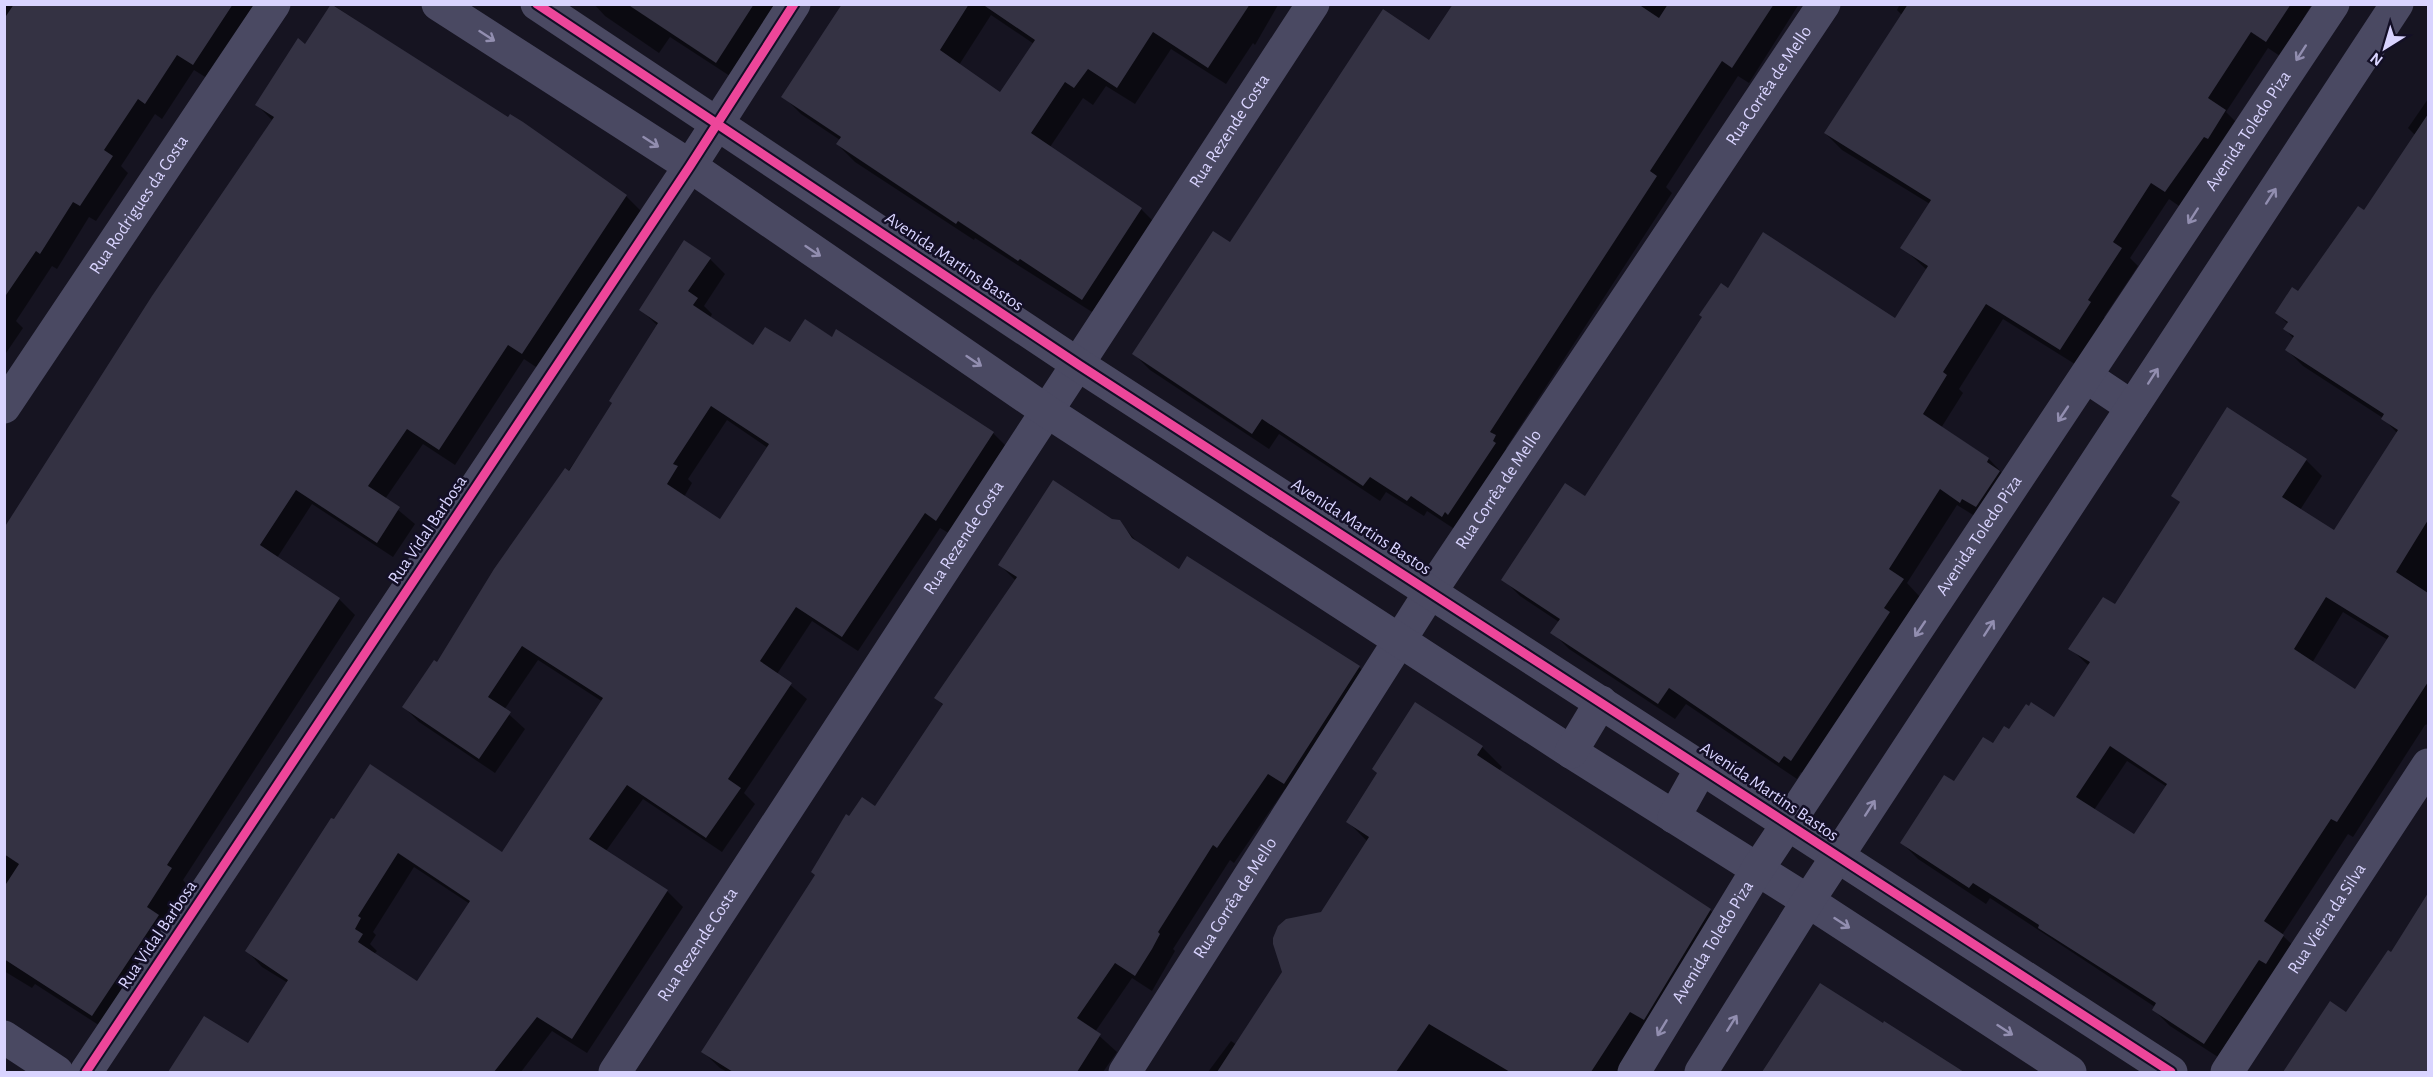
<svg xmlns="http://www.w3.org/2000/svg" width="2433" height="1077" font-family="'Alegreya Sans',sans-serif">
<style>
.shadow{fill:#0007;fill-rule:evenodd}
.building{fill:#343243;fill-rule:evenodd}
.lines{fill:none;stroke-linecap:round;stroke-linejoin:round}
.minor{stroke:#4a4962;stroke-width:33}
.tertiary{stroke:#4a4962;stroke-width:33}
.cycleway-casing{stroke:#130f26;stroke-width:13}
.cycleway{stroke:#ed469a;stroke-width:9}
.oneway{stroke:#928eb0}
.labels{text-anchor:middle;dominant-baseline:central;stroke-width:5;stroke-linejoin:round;paint-order:stroke}
.street-label{font-size:18px;fill:#d9d4ff;stroke:#130f26}
</style>
<rect width="100%" height="100%" fill="#161421"/>
<g class="shadow">
<path d="M 4,4 L 260,4 L 210,80 L 194,70 L 162,119 L 155,114 L 121,166 L 128,173 L 96,221 L 89,217 L 57,269 L 52,266 L 16,321 L 23,328 L 4,356 Z"/>
<path d="M 594,4 L 781,4 L 733,78 L 670,37 L 659,53 L 605,16 Z"/>
<path d="M 864,4 L 1278,4 L 1278,5 L 1255,45 L 1253,43 L 1226,84 L 1171,49 L 1135,104 L 1106,86 L 1093,105 L 1083,98 L 1050,147 L 1141,209 L 1159,227 L 1100,317 L 975,238 L 974,240 L 855,162 L 837,144 L 840,140 L 801,114 L 783,96 ZM 991,15 L 1034,44 L 1001,94 L 959,65 Z"/>
<path d="M 1496,4 L 1799,4 L 1749,83 L 1738,76 L 1666,187 L 1672,193 L 1506,448 L 1511,453 L 1459,532 L 1427,511 L 1424,516 L 1386,492 L 1380,501 L 1279,434 L 1269,449 L 1150,370 L 1134,354 L 1231,244 L 1430,42 Z"/>
<path d="M 1900,4 L 2312,4 L 2303,19 L 2307,23 L 2283,58 L 2268,48 L 2226,112 L 2242,128 L 2182,208 L 2169,199 L 2130,258 L 2138,266 L 2104,317 L 2107,320 L 2078,366 L 2003,319 L 1959,389 L 1963,393 L 1941,428 L 1989,459 L 2005,476 L 1978,518 L 1957,505 L 1907,583 L 1920,597 L 1808,777 L 1801,772 L 1797,779 L 1686,704 L 1675,719 L 1569,649 L 1552,632 L 1559,622 L 1520,596 L 1503,579 L 1586,498 L 1728,290 L 1895,320 L 1927,270 L 1902,247 L 1930,204 L 1842,150 L 1825,133 L 1903,16 L 1897,10 Z"/>
<path d="M 333,5 L 626,196 L 641,211 L 539,369 L 524,359 L 455,465 L 423,444 L 385,499 L 415,524 L 393,557 L 312,504 L 277,558 L 339,599 L 355,615 L 183,880 L 187,885 L 163,921 L 174,932 L 108,1031 L 35,984 L 32,988 L 4,971 L 4,529 L 272,120 L 256,104 L 305,46 Z"/>
<path d="M 2428,99 L 2428,724 L 2425,725 L 2353,837 L 2348,834 L 2282,935 L 2300,952 L 2221,1059 L 2170,1026 L 2154,1010 L 2155,1007 L 1990,898 L 1986,904 L 1918,859 L 1902,843 L 1955,783 L 2009,731 L 2054,719 L 2089,666 L 2070,648 L 2115,606 L 2181,503 L 2173,496 L 2306,460 L 2322,476 L 2300,510 L 2334,532 L 2398,434 L 2383,418 L 2303,366 L 2287,350 L 2294,339 L 2285,329 L 2288,324 L 2277,313 L 2299,293 L 2364,212 L 2416,136 L 2408,128 ZM 2343,612 L 2388,640 L 2356,691 L 2312,663 ZM 2127,761 L 2167,787 L 2135,836 L 2094,810 Z"/>
<path d="M 710,259 L 725,274 L 704,306 L 712,314 L 710,318 L 754,347 L 832,339 L 993,433 L 1008,448 L 952,535 L 940,528 L 858,651 L 812,621 L 777,674 L 807,699 L 744,793 L 755,804 L 722,852 L 643,799 L 606,851 L 667,891 L 683,907 L 587,1053 L 552,1031 L 521,1072 L 169,1072 L 205,1018 L 248,1045 L 288,983 L 262,967 L 247,951 L 332,820 L 503,854 L 603,702 L 538,660 L 504,710 L 525,729 L 495,773 L 419,722 L 404,707 L 437,664 L 614,404 L 658,326 L 641,310 ZM 727,420 L 768,448 L 720,521 L 684,497 L 692,483 L 688,479 ZM 414,867 L 470,904 L 417,983 L 374,954 L 377,951 L 370,944 L 376,935 L 373,932 Z"/>
<path d="M 1112,520 L 1119,522 L 1141,546 L 1180,572 L 1359,667 L 1375,684 L 1300,799 L 1285,789 L 1234,863 L 1230,860 L 1173,949 L 1175,951 L 1152,991 L 1132,978 L 1095,1032 L 1117,1052 L 1103,1072 L 727,1072 L 720,1068 L 703,1052 L 817,875 L 849,818 L 876,808 L 944,706 L 936,698 L 1016,581 L 1000,565 Z"/>
<path d="M 1482,747 L 1502,767 L 1499,771 L 1710,910 L 1731,930 L 1624,1072 L 1208,1072 L 1231,1041 L 1237,1045 L 1368,842 L 1348,822 Z"/>
<path d="M 2428,895 L 2428,1072 L 2285,1072 L 2331,1003 L 2346,1014 L 2391,954 Z"/>
<path d="M 1820,985 L 1942,1060 L 1955,1072 L 1764,1072 Z"/>
</g>
<g class="building">
<path d="M 14,4 L 233,4 L 193,65 L 177,55 L 145,104 L 138,99 L 104,150 L 113,156 L 80,206 L 73,202 L 40,254 L 36,251 L 4,298 L 4,19 Z"/>
<path d="M 331,4 L 508,117 L 510,114 L 523,122 L 627,195 L 522,354 L 508,345 L 439,450 L 407,429 L 368,486 L 400,507 L 377,543 L 296,490 L 260,545 L 340,598 L 167,865 L 172,868 L 147,907 L 159,915 L 92,1016 L 4,959 L 4,887 L 19,864 L 4,854 L 4,528 L 152,296 L 274,117 L 255,105 L 298,38 L 305,44 Z"/>
<path d="M 627,4 L 754,4 L 716,63 Z"/>
<path d="M 842,4 L 969,4 L 940,50 L 1000,92 L 1035,40 L 982,4 L 1250,4 L 1208,68 L 1153,32 L 1117,88 L 1088,69 L 1074,88 L 1065,82 L 1031,133 L 1142,208 L 1082,300 L 1020,259 L 1018,261 L 958,221 L 956,224 L 836,144 L 841,137 L 781,97 Z"/>
<path d="M 1453,4 L 1638,4 L 1659,18 L 1668,4 L 1774,4 L 1732,68 L 1722,61 L 1690,110 L 1650,171 L 1657,176 L 1490,432 L 1496,435 L 1493,441 L 1496,443 L 1448,515 L 1445,512 L 1442,517 L 1411,496 L 1407,501 L 1370,477 L 1363,486 L 1262,419 L 1252,434 L 1132,354 L 1213,231 L 1230,242 L 1383,9 L 1429,40 Z"/>
<path d="M 1908,4 L 2291,4 L 2266,42 L 2251,32 L 2208,98 L 2226,110 L 2208,139 L 2204,137 L 2165,192 L 2151,183 L 2113,242 L 2122,248 L 2088,300 L 2091,302 L 2060,350 L 1986,304 L 1943,372 L 1947,375 L 1923,414 L 1989,458 L 1987,462 L 2000,471 L 1976,507 L 1962,499 L 1960,503 L 1940,489 L 1889,569 L 1904,579 L 1884,608 L 1890,612 L 1791,761 L 1784,756 L 1779,763 L 1669,688 L 1658,704 L 1550,633 L 1560,619 L 1501,580 L 1565,483 L 1585,496 L 1702,317 L 1699,315 L 1721,283 L 1728,288 L 1763,232 L 1895,318 L 1928,266 L 1900,248 L 1931,200 L 1824,133 Z"/>
<path d="M 2428,114 L 2428,520 L 2396,572 L 2428,593 L 2428,682 L 2337,822 L 2331,819 L 2264,921 L 2284,935 L 2266,964 L 2259,960 L 2204,1044 L 2152,1010 L 2156,1003 L 2038,928 L 2039,925 L 1973,883 L 1969,888 L 1900,843 L 1944,775 L 1954,781 L 1983,737 L 1993,743 L 2004,726 L 2009,729 L 2026,704 L 2029,706 L 2031,702 L 2054,717 L 2090,662 L 2068,649 L 2103,597 L 2115,604 L 2180,502 L 2171,496 L 2227,407 L 2307,459 L 2282,497 L 2334,530 L 2398,430 L 2381,419 L 2384,414 L 2285,350 L 2294,336 L 2283,329 L 2288,322 L 2275,313 L 2292,287 L 2298,291 L 2358,206 L 2364,210 ZM 2326,597 L 2389,636 L 2355,689 L 2294,649 ZM 2110,746 L 2167,784 L 2134,834 L 2076,797 Z"/>
<path d="M 684,240 L 711,258 L 688,291 L 698,298 L 693,305 L 753,345 L 765,327 L 790,342 L 805,319 L 832,337 L 836,329 L 994,432 L 936,521 L 925,513 L 842,637 L 796,607 L 760,661 L 792,683 L 728,779 L 741,788 L 706,838 L 627,785 L 589,839 L 668,890 L 572,1039 L 537,1017 L 494,1072 L 168,1072 L 204,1016 L 248,1043 L 288,980 L 245,951 L 331,818 L 334,819 L 370,764 L 502,852 L 603,698 L 522,646 L 488,697 L 511,712 L 479,759 L 402,707 L 434,660 L 437,662 L 494,569 L 565,468 L 569,471 L 612,403 L 609,401 L 658,323 L 639,310 ZM 711,406 L 769,444 L 720,519 L 667,484 L 678,466 L 673,464 ZM 398,853 L 470,901 L 417,981 L 358,942 L 363,934 L 355,929 L 361,918 L 358,916 Z"/>
<path d="M 1053,480 L 1112,519 L 1120,520 L 1132,538 L 1179,569 L 1187,556 L 1360,666 L 1284,784 L 1268,774 L 1217,848 L 1213,845 L 1158,932 L 1160,934 L 1152,949 L 1135,976 L 1115,963 L 1077,1018 L 1101,1034 L 1077,1072 L 733,1072 L 701,1052 L 815,875 L 811,872 L 846,814 L 849,816 L 862,797 L 875,806 L 943,704 L 934,698 L 1017,577 L 998,565 Z"/>
<path d="M 1415,702 L 1483,746 L 1477,755 L 1711,909 L 1644,1020 L 1630,1012 L 1591,1072 L 1510,1072 L 1429,1024 L 1396,1072 L 1217,1072 L 1282,972 L 1273,944 L 1273,938 L 1278,926 L 1286,919 L 1321,912 L 1369,837 L 1346,822 L 1377,773 L 1372,769 Z"/>
<path d="M 2428,893 L 2428,1072 L 2283,1072 L 2330,1001 L 2346,1012 L 2388,950 L 2391,952 Z"/>
<path d="M 1820,983 L 1883,1023 L 1884,1021 L 1964,1072 L 1762,1072 Z"/>
</g>
<g class="lines">
<g class="minor">
<path id="s1" d="M 4,407 L 274,4"/>
<path d="M 4,1037 L 57,1072"/>
<path d="M 86,1072 L 690,166 L 794,4"/>
<path id="s2" d="M 615,1072 L 1313,4"/>
<path id="s3" d="M 1125,1072 L 1431,591 L 1824,4"/>
<path id="s4" d="M 2227,1072 L 2428,765"/>
</g>
<g class="tertiary">
<path d="M 438,4 L 690,166 L 1045,410 L 1571,752 L 1808,901 L 2070,1072"/>
<path d="M 537,4 L 1079,365 L 2171,1072"/>
<path d="M 2087,377 L 2132,407"/>
<path d="M 1571,752 L 1601,702"/>
<path d="M 1674,817 L 1702,767"/>
<path id="s5" d="M 1634,1072 L 1757,870 L 2333,4"/>
<path d="M 1701,1072 L 1808,901 L 2397,4"/>
</g>
<defs>
<g id="cycleway">
<path d="M 537,4 L 1079,365 L 2171,1072"/>
<path d="M 86,1072 L 690,166 L 794,4"/>
</g>
</defs>
<use href="#cycleway" class="cycleway-casing"/>
<use href="#cycleway" class="cycleway"/>
</g>
<defs><path id="oneway-shaft" d="M-6 0H5M1.5-3L5.5 0L1.5 3" fill="none" stroke-width="1.6" stroke-linecap="round" stroke-linejoin="round" transform="scale(1.5)"/></defs>
<g class="oneway">
<use href="#oneway-shaft" transform="translate(487 36) rotate(33)"/>
<use href="#oneway-shaft" transform="translate(2301 53) rotate(123)"/>
<use href="#oneway-shaft" transform="translate(651 142) rotate(33)"/>
<use href="#oneway-shaft" transform="translate(2271 196) rotate(-57)"/>
<use href="#oneway-shaft" transform="translate(2193 216) rotate(123)"/>
<use href="#oneway-shaft" transform="translate(813 251) rotate(34)"/>
<use href="#oneway-shaft" transform="translate(974 361) rotate(34)"/>
<use href="#oneway-shaft" transform="translate(2153 376) rotate(-57)"/>
<use href="#oneway-shaft" transform="translate(2063 414) rotate(124)"/>
<use href="#oneway-shaft" transform="translate(1989 628) rotate(-57)"/>
<use href="#oneway-shaft" transform="translate(1920 629) rotate(124)"/>
<use href="#oneway-shaft" transform="translate(1870 808) rotate(-57)"/>
<use href="#oneway-shaft" transform="translate(1842 923) rotate(33)"/>
<use href="#oneway-shaft" transform="translate(1732 1023) rotate(-58)"/>
<use href="#oneway-shaft" transform="translate(1662 1028) rotate(121)"/>
<use href="#oneway-shaft" transform="translate(2005 1030) rotate(33)"/>
</g>
<g class="labels">
<g class="street-label">
<text stroke="none"><textPath href="#s3" startOffset="1178">Rua Corrêa de Mello</textPath></text>
<text stroke="none"><textPath href="#s2" startOffset="1124">Rua Rezende Costa</textPath></text>
<text stroke="none"><textPath href="#s5" startOffset="1124">Avenida Toledo Piza</textPath></text>
<text stroke="none"><textPath href="#s1" startOffset="243">Rua Rodrigues da Costa</textPath></text>
<text transform="translate(954 262) rotate(34)">Avenida Martins Bastos</text>
<text stroke="none"><textPath href="#s3" startOffset="692">Rua Corrêa de Mello</textPath></text>
<text transform="translate(1361 527) rotate(33)">Avenida Martins Bastos</text>
<text transform="translate(428 530) rotate(-56)">Rua Vidal Barbosa</text>
<text stroke="none"><textPath href="#s5" startOffset="638">Avenida Toledo Piza</textPath></text>
<text stroke="none"><textPath href="#s2" startOffset="638">Rua Rezende Costa</textPath></text>
<text transform="translate(1769 792) rotate(34)">Avenida Martins Bastos</text>
<text stroke="none"><textPath href="#s3" startOffset="206">Rua Corrêa de Mello</textPath></text>
<text stroke="none"><textPath href="#s4" startOffset="183">Rua Vieira da Silva</textPath></text>
<text transform="translate(158 935) rotate(-56)">Rua Vidal Barbosa</text>
<text stroke="none"><textPath href="#s5" startOffset="152">Avenida Toledo Piza</textPath></text>
<text stroke="none"><textPath href="#s2" startOffset="152">Rua Rezende Costa</textPath></text>
</g>
</g>
<rect width="2433" height="1077" fill="none" stroke="#d9d4ff" stroke-width="12"/>
<g transform="translate(2385 48) rotate(217)" stroke="#130f26" stroke-width="4.5" paint-order="stroke">
<path d="M0-4.5L10 22L0 15L-10 22Z" fill="#d9d4ff"/>
<text y="-9" font-size="16" font-weight="bold" text-anchor="middle" fill="#d9d4ff">N</text>
</g>
</svg>
